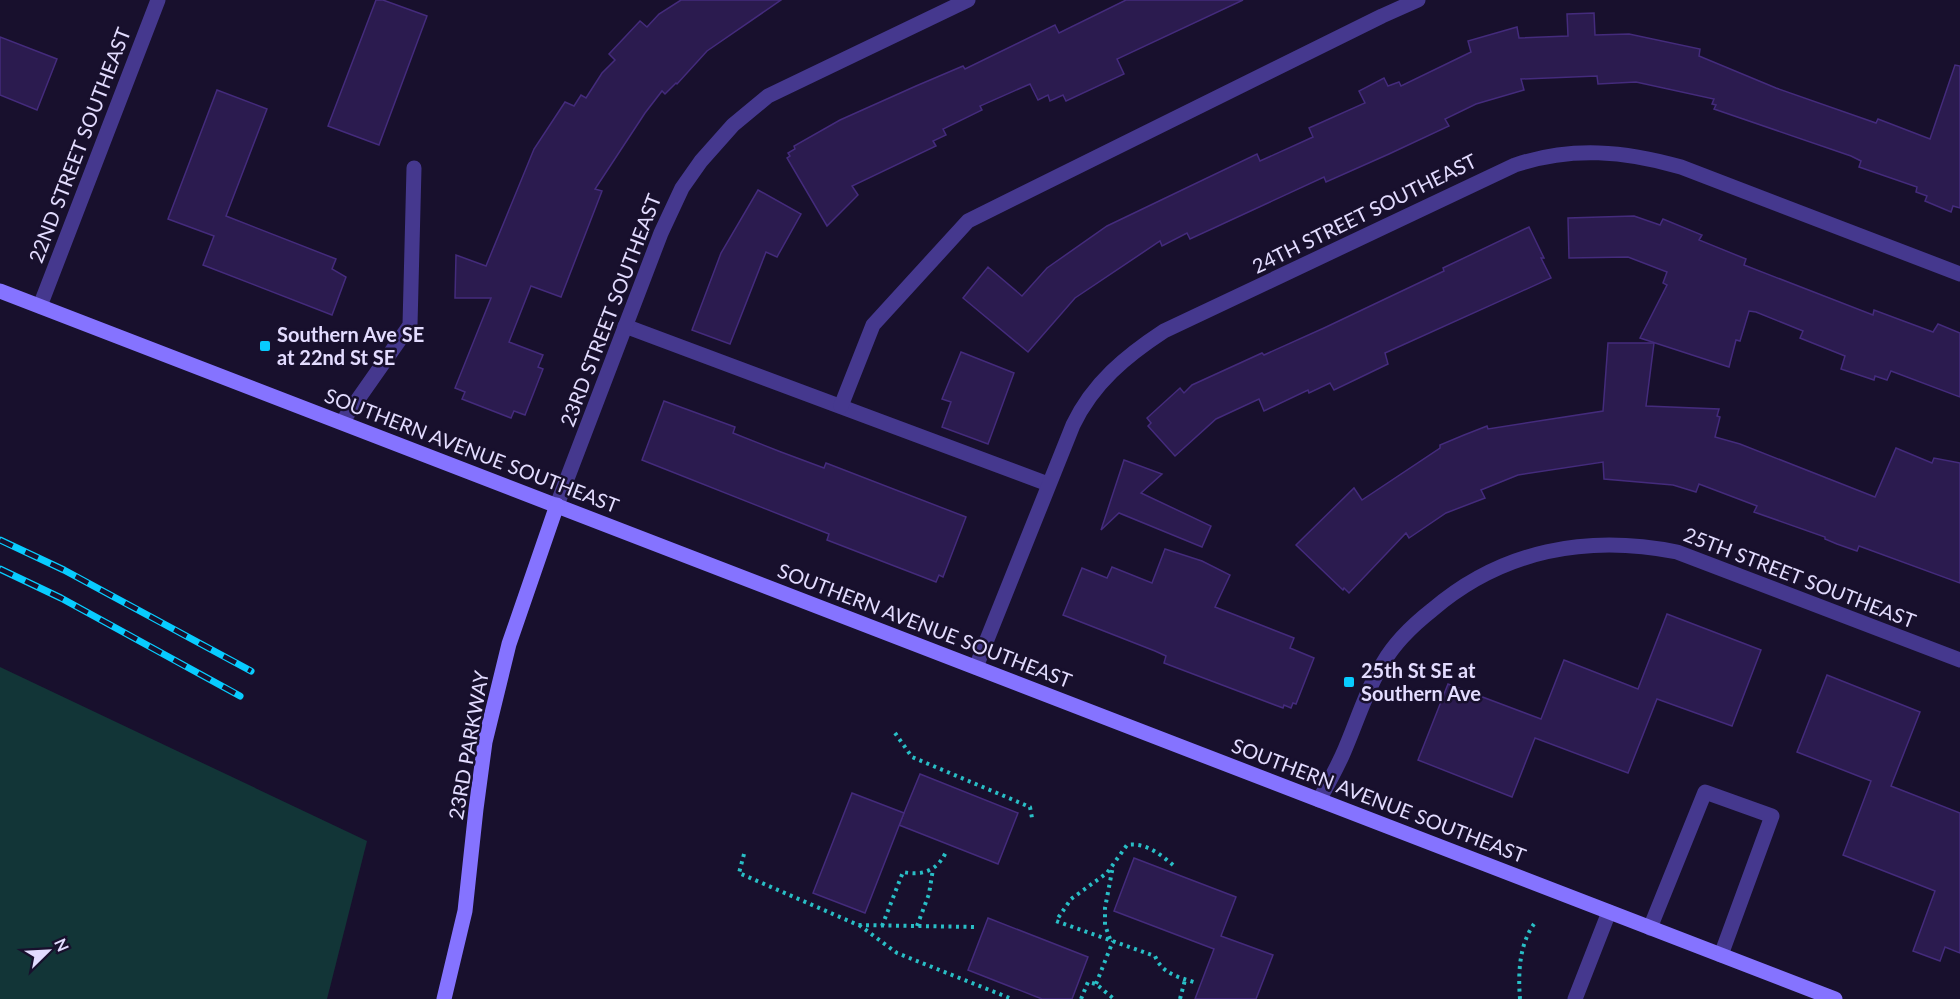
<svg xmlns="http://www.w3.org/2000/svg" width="1960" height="999" font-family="Lato,sans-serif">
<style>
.green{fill:#123537}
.building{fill:#2b1b4f;stroke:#442b7c;stroke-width:1.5}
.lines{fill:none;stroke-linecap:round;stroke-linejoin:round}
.path{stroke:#29bec6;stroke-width:4;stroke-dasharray:3 4.5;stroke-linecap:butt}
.lane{stroke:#45388e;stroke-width:15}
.street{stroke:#45388e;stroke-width:15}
.secondary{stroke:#8573ff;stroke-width:15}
.rail-casing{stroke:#08ccff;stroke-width:7}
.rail{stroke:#18102d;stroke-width:4.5;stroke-dasharray:14;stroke-linecap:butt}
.poi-dot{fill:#08ccff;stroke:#18102d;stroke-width:2}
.labels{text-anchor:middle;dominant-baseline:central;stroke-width:5;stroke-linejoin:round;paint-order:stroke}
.street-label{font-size:20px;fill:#e3dcff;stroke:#18102d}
.poi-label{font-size:20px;font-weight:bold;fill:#e3dcff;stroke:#18102d;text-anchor:start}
</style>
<rect width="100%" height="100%" fill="#18102d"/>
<path class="green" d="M 0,667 L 367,841 L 327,999 L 0,999 Z"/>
<g class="building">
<path d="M 376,0 L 383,0 L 427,16 L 379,145 L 328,126 Z"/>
<path d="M 681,0 L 781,0 L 707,51 L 677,84 L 676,83 L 665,94 L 662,91 L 645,113 L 595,189 L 602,191 L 561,297 L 531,286 L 509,342 L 543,355 L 538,367 L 543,369 L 525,415 L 514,411 L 511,418 L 462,399 L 465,392 L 455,388 L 491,298 L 455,298 L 456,255 L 486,266 L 534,149 L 565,102 L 574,106 L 581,95 L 586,98 L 602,73 L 615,60 L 609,54 L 640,21 L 647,27 L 659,14 Z"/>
<path d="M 1126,0 L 1243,0 L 1117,59 L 1124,74 L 1066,101 L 1063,95 L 1050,101 L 1048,95 L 1038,100 L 1030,84 L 980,106 L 982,110 L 943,129 L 946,135 L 933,141 L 936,146 L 852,186 L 858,195 L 827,226 L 787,158 L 790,156 L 788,153 L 795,149 L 794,146 L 840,120 L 916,86 L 963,66 L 965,69 L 1055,25 L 1059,33 Z"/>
<path d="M 1594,13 L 1595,35 L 1629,34 L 1700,49 L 1699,56 L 1776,88 L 1876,123 L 1878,119 L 1930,139 L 1955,65 L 1960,66 L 1960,208 L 1953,206 L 1951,212 L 1925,201 L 1927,196 L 1916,192 L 1917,187 L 1859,167 L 1861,161 L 1851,156 L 1714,109 L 1716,105 L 1712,104 L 1714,99 L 1636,82 L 1598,84 L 1597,76 L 1521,79 L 1524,90 L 1476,104 L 1445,119 L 1449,126 L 1389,154 L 1326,182 L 1324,177 L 1190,239 L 1187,233 L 1162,246 L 1160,241 L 1075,298 L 1028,352 L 963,298 L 988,267 L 1022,296 L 1047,268 L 1107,226 L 1257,154 L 1260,161 L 1313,137 L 1309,128 L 1365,103 L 1359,91 L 1384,78 L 1388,86 L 1399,82 L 1401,86 L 1471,52 L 1468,41 L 1517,27 L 1519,38 L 1568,36 L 1567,14 Z"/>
<path d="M 0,37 L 57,59 L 37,110 L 0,95 Z"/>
<path d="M 217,90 L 267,109 L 226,216 L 336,259 L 332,269 L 346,277 L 332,315 L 203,265 L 214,236 L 168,219 Z"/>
<path d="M 758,190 L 801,214 L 777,257 L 766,252 L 730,344 L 692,330 L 721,253 Z"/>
<path d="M 1634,216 L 1660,225 L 1663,219 L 1702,235 L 1699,240 L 1746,259 L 1744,265 L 1873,315 L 1874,310 L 1933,332 L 1938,324 L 1960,333 L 1960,397 L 1891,371 L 1887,380 L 1875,376 L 1874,380 L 1841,369 L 1845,356 L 1800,338 L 1803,331 L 1756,312 L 1749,311 L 1740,341 L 1736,340 L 1729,367 L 1640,338 L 1667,285 L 1663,283 L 1667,272 L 1628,257 L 1569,258 L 1568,218 Z"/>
<path d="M 1529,227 L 1544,258 L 1541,258 L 1551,278 L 1385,353 L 1388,364 L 1334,390 L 1330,383 L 1309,393 L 1308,390 L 1264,411 L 1259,399 L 1216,419 L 1175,456 L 1148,426 L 1151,423 L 1147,418 L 1180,388 L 1184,393 L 1192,385 L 1262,353 L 1264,355 L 1324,328 L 1444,271 L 1443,268 Z"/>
<path d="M 1608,343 L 1654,343 L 1646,406 L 1719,409 L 1717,416 L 1720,417 L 1715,437 L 1740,444 L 1875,497 L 1896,448 L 1932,463 L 1934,458 L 1960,463 L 1960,583 L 1859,546 L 1857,551 L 1837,544 L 1825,539 L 1825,537 L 1754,512 L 1757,506 L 1699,484 L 1696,492 L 1673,485 L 1604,479 L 1603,462 L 1518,475 L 1481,490 L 1485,498 L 1446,513 L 1409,538 L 1406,533 L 1349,593 L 1344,588 L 1343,590 L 1296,545 L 1354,488 L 1362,500 L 1440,448 L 1440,445 L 1464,435 L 1487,426 L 1488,429 L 1603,411 Z"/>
<path d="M 961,352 L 1014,373 L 988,444 L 942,427 L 951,402 L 942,399 Z"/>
<path d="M 664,401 L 735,427 L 733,433 L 781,452 L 824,468 L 826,463 L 966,517 L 943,577 L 939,575 L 936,582 L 897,567 L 827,540 L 829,534 L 642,460 Z"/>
<path d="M 1124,460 L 1162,474 L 1141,493 L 1211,526 L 1202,547 L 1119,513 L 1101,530 Z"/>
<path d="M 1165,549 L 1202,561 L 1230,575 L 1215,607 L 1294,638 L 1290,648 L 1314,658 L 1296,704 L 1293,703 L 1291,708 L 1284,705 L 1283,708 L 1164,663 L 1166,656 L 1155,651 L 1063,615 L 1082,568 L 1107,578 L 1112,567 L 1152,583 Z"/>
<path d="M 1667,614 L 1761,650 L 1732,726 L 1657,699 L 1628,773 L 1535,738 L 1512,797 L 1418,760 L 1448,684 L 1541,719 L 1564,660 L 1638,689 Z"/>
<path d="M 1827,675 L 1920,712 L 1891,786 L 1960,813 L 1960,953 L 1945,947 L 1940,961 L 1913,951 L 1935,891 L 1843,855 L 1871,781 L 1797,752 Z"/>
<path d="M 920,774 L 1018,813 L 998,864 L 899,825 Z"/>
<path d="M 852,793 L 904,813 L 865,913 L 813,893 Z"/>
<path d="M 1134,858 L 1236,897 L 1221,936 L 1273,955 L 1256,999 L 1195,999 L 1214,949 L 1114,911 Z"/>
<path d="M 988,918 L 1088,957 L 1072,999 L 1042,999 L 968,970 Z"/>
</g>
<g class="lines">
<g class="path">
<path d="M 895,733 L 912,757 L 1030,807 L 1032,818"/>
<path d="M 744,854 L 739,873 L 858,925 L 976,927"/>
<path d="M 1173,865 C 1160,854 1145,842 1127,845 L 1107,873 L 1071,899 L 1056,921 L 1155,956 C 1162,973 1177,977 1194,982"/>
<path d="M 859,925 L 897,953 L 1012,999"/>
<path d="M 882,926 L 903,872 C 922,876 937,871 946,852"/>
<path d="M 917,926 L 929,894 L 933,869"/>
<path d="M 1110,939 L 1105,925 L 1105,908 L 1113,866"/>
<path d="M 1096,984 L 1113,941"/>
<path d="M 1081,999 L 1088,982 L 1096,984 L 1114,999"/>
<path d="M 1180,999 L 1185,980"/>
<path d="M 1520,999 C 1518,974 1519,945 1534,924"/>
</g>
<g class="lane">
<path d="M 625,326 L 1048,484"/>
<path d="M 841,406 L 873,325 L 968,221 L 1382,16 L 1418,0"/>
<path d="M 342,422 L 410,325 L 414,168"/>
<path d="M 1650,928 L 1705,792 L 1772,816 L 1721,955"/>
<path d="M 1575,999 L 1609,912"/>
</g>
<g class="street">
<path d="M 40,306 L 158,0"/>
<path d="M 557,505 L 661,233 L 682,188 L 701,161 L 733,125 L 768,96 L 968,0"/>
<path d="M 976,667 L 1073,425 C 1093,383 1126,356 1164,331 L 1515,165 C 1572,146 1625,151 1681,167 L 1960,274"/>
<path d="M 1319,800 C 1327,786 1335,771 1342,756 C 1356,725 1365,692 1383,663 C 1395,642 1413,625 1432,610 C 1502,550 1587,534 1677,552 L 1960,660"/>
</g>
<g class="secondary">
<path d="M 0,291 L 1835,999"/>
<path d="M 444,999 L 465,911 L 476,809 L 485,742 L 509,644 L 557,505"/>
</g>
<defs>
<g id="rail">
<path d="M 0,540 L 64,570 L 251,671"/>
<path d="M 0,569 L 61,598 L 240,696"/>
</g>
</defs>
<use href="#rail" class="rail-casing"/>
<use href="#rail" class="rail"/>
</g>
<g class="poi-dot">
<rect x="259" y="340" width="12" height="12" rx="3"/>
<rect x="1343" y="676" width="12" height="12" rx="3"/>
</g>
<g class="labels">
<g class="street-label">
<text transform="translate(79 145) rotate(-69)">22ND STREET SOUTHEAST</text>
<text transform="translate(1364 213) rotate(-26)">24TH STREET SOUTHEAST</text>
<text transform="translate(610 310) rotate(-69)">23RD STREET SOUTHEAST</text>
<text transform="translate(472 450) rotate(21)">SOUTHERN AVENUE SOUTHEAST</text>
<text transform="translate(1800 577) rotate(21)">25TH STREET SOUTHEAST</text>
<text transform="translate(925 625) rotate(21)">SOUTHERN AVENUE SOUTHEAST</text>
<text transform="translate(468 745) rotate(-80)">23RD PARKWAY</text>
<text transform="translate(1379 800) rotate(21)">SOUTHERN AVENUE SOUTHEAST</text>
</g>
<g class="poi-label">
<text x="277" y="334">Southern Ave SE<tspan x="277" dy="23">at 22nd St SE</tspan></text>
<text x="1361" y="670">25th St SE at<tspan x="1361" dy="23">Southern Ave</tspan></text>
</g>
</g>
<g transform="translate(48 951) rotate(66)" stroke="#18102d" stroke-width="4.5" paint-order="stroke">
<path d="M0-4.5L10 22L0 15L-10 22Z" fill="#e3dcff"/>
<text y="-9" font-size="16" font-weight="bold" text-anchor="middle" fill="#e3dcff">N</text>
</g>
</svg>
